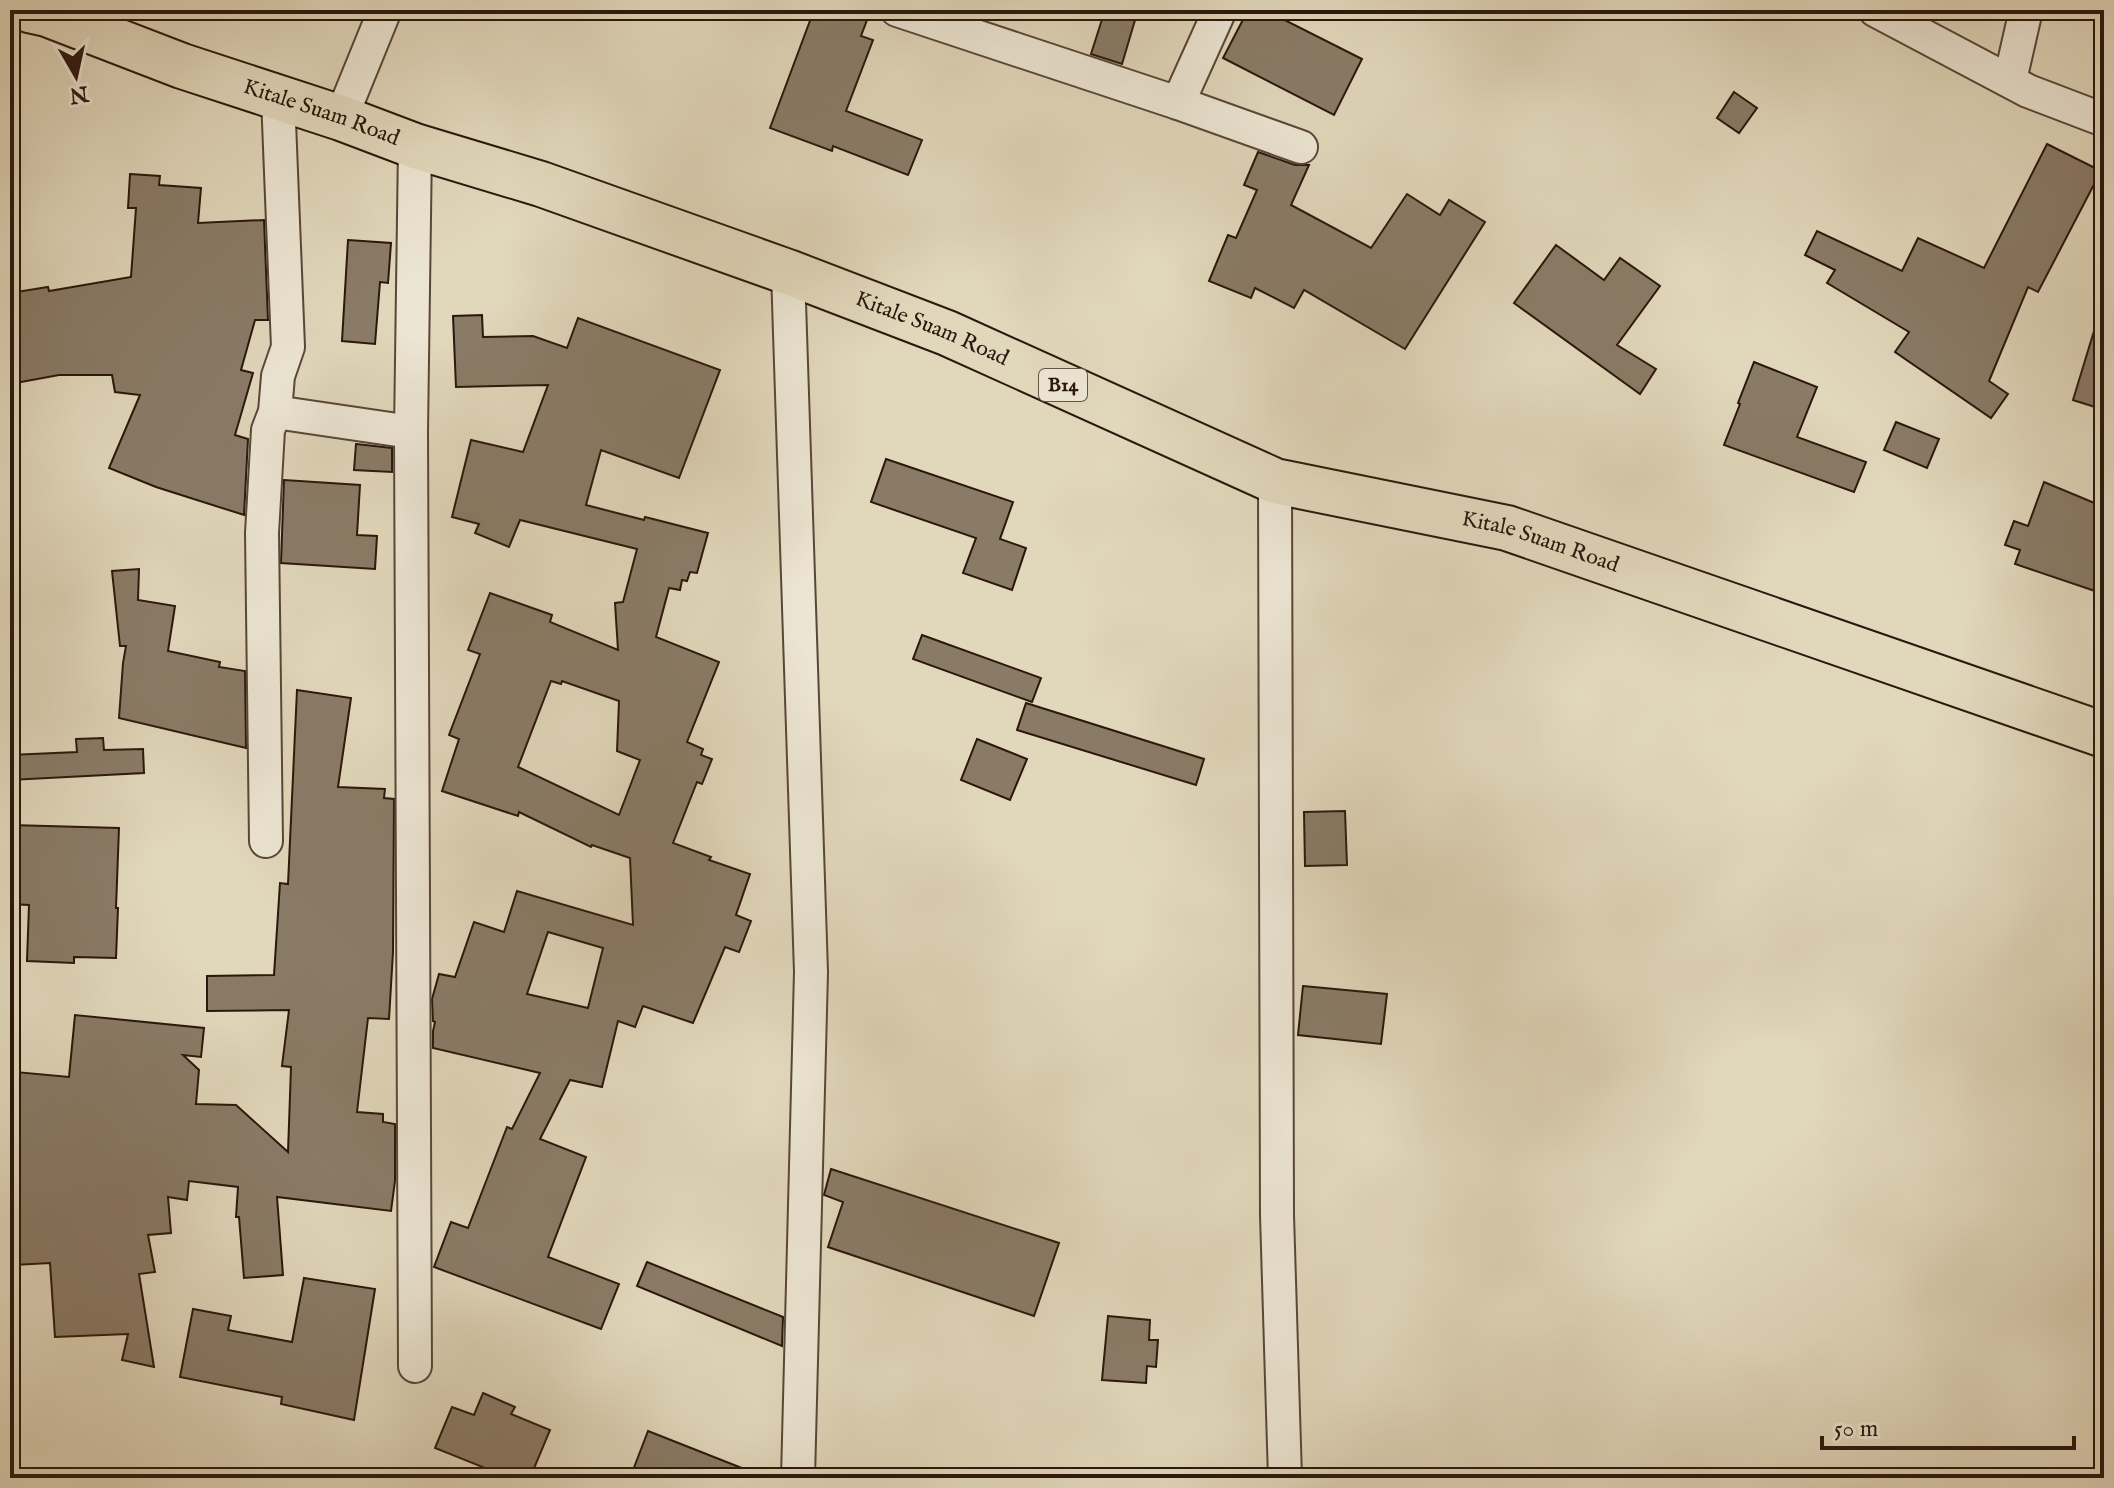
<svg xmlns="http://www.w3.org/2000/svg" width="2114" height="1488" font-family="'IM FELL English',serif">
<style>
.building{fill:#8a7b67;stroke:#2b170d;stroke-width:2;fill-rule:evenodd}
.lines{fill:none;stroke-linecap:round;stroke-linejoin:round}
.minor-casing{stroke:#584738;stroke-width:36}
.highway-casing{stroke:#2b170d;stroke-width:48}
.minor{stroke:#ece5d3;stroke-width:32}
.highway{stroke:#e1d7bb;stroke-width:44}
.labels{text-anchor:middle;dominant-baseline:central;stroke-width:8;stroke-linejoin:round;paint-order:stroke}
.shield{fill:#ece5d3;stroke:#655548;stroke-width:2}
.shield-label{font-size:20px;font-weight:bold;fill:#2b170d}
.street-label{font-size:22px;fill:#2b170d;stroke:#ece5d3}
</style>
<rect width="100%" height="100%" fill="#e1d7bb"/>
<filter id="stains"><feTurbulence type="fractalNoise" baseFrequency=".0025" numOctaves="4"/><feColorMatrix values="0 0 0 0 .2 0 0 0 0 .09 0 0 0 0 .02 0 0 0 .5 -.17"/></filter>
<radialGradient id="worn" r=".72"><stop offset=".6" stop-color="#630" stop-opacity="0"/><stop offset="1" stop-color="#630" stop-opacity=".3"/></radialGradient>
<g class="building">
<path d="M 814,10 L 840,10 L 867,20 L 861,36 L 873,40 L 846,111 L 922,140 L 908,175 L 833,146 L 832,151 L 770,128 Z"/>
<path d="M 1105,10 L 1138,10 L 1122,64 L 1091,54 Z"/>
<path d="M 1248,10 L 1265,10 L 1362,59 L 1334,115 L 1223,58 Z"/>
<path d="M 1734,92 L 1757,108 L 1739,133 L 1717,118 Z"/>
<path d="M 2047,144 L 2101,171 L 2038,292 L 2028,287 L 1989,381 L 2008,394 L 1991,418 L 1895,352 L 1909,332 L 1827,283 L 1835,270 L 1805,255 L 1817,231 L 1902,271 L 1918,238 L 1984,268 Z"/>
<path d="M 1258,152 L 1295,165 L 1309,165 L 1291,205 L 1371,248 L 1407,194 L 1440,215 L 1449,200 L 1485,222 L 1405,349 L 1304,290 L 1294,308 L 1255,288 L 1251,298 L 1209,281 L 1228,235 L 1236,238 L 1257,190 L 1244,185 Z"/>
<path d="M 130,174 L 160,176 L 159,185 L 201,188 L 198,223 L 264,220 L 268,320 L 255,320 L 241,370 L 253,373 L 235,435 L 248,439 L 244,515 L 156,487 L 109,468 L 140,395 L 115,392 L 112,375 L 59,375 L 10,384 L 10,293 L 48,287 L 49,291 L 131,277 L 136,208 L 128,208 Z"/>
<path d="M 348,240 L 391,243 L 388,283 L 380,282 L 375,344 L 342,341 Z"/>
<path d="M 1556,245 L 1604,280 L 1620,258 L 1660,286 L 1617,345 L 1656,369 L 1640,394 L 1514,303 Z"/>
<path d="M 482,315 L 483,337 L 533,336 L 567,348 L 578,318 L 720,370 L 679,478 L 601,450 L 586,505 L 644,520 L 645,517 L 708,533 L 697,573 L 690,572 L 687,581 L 682,580 L 680,590 L 669,588 L 656,637 L 719,662 L 687,742 L 703,749 L 701,755 L 712,759 L 702,784 L 697,782 L 673,843 L 711,857 L 709,860 L 750,874 L 736,915 L 751,921 L 739,952 L 725,947 L 693,1023 L 643,1006 L 635,1027 L 618,1021 L 602,1087 L 570,1080 L 540,1139 L 586,1157 L 548,1257 L 619,1284 L 601,1329 L 434,1267 L 451,1222 L 468,1228 L 507,1127 L 512,1129 L 540,1073 L 433,1048 L 433,1031 L 435,1022 L 433,1021 L 432,999 L 439,974 L 455,977 L 474,922 L 504,932 L 517,891 L 633,925 L 630,858 L 592,845 L 591,847 L 519,812 L 518,816 L 442,791 L 459,739 L 449,735 L 480,654 L 468,650 L 490,593 L 552,615 L 550,622 L 618,650 L 615,603 L 623,602 L 637,549 L 520,520 L 509,547 L 475,533 L 479,524 L 452,517 L 471,440 L 523,452 L 548,385 L 456,387 L 453,316 ZM 551,681 L 561,684 L 562,681 L 619,701 L 617,751 L 640,760 L 619,815 L 518,767 ZM 548,932 L 603,948 L 588,1008 L 527,994 Z"/>
<path d="M 2097,321 L 2104,322 L 2104,410 L 2073,400 Z"/>
<path d="M 1754,362 L 1817,387 L 1797,437 L 1866,462 L 1854,492 L 1724,445 L 1740,404 L 1738,403 Z"/>
<path d="M 1896,422 L 1939,439 L 1927,468 L 1884,450 Z"/>
<path d="M 356,444 L 392,448 L 392,472 L 354,470 Z"/>
<path d="M 886,459 L 1013,502 L 1000,539 L 1026,548 L 1012,590 L 963,573 L 976,538 L 871,502 Z"/>
<path d="M 284,480 L 360,485 L 357,535 L 377,536 L 375,569 L 281,563 Z"/>
<path d="M 2044,482 L 2104,507 L 2104,594 L 2015,564 L 2020,550 L 2005,545 L 2014,521 L 2028,526 Z"/>
<path d="M 139,569 L 138,600 L 175,606 L 168,651 L 220,662 L 219,667 L 245,671 L 246,748 L 119,718 L 123,663 L 126,646 L 120,646 L 112,571 Z"/>
<path d="M 922,635 L 1041,678 L 1032,702 L 913,659 Z"/>
<path d="M 297,690 L 351,698 L 338,787 L 385,789 L 384,798 L 394,799 L 393,952 L 389,1019 L 368,1018 L 357,1112 L 383,1114 L 383,1122 L 395,1124 L 395,1181 L 391,1211 L 277,1197 L 283,1275 L 244,1278 L 239,1217 L 236,1217 L 238,1187 L 189,1181 L 187,1200 L 168,1197 L 171,1233 L 148,1235 L 155,1272 L 139,1274 L 154,1367 L 122,1360 L 128,1334 L 55,1337 L 50,1263 L 14,1265 L 12,1212 L 16,1211 L 16,1072 L 69,1077 L 75,1015 L 204,1028 L 201,1057 L 183,1055 L 199,1070 L 196,1104 L 236,1105 L 288,1152 L 291,1067 L 282,1066 L 289,1010 L 207,1011 L 207,976 L 274,975 L 280,883 L 288,884 Z"/>
<path d="M 1026,703 L 1204,759 L 1196,785 L 1017,730 Z"/>
<path d="M 103,738 L 104,750 L 143,749 L 144,773 L 10,780 L 10,755 L 77,752 L 76,739 Z"/>
<path d="M 977,739 L 1027,759 L 1010,800 L 961,780 Z"/>
<path d="M 1345,811 L 1347,865 L 1305,866 L 1304,812 Z"/>
<path d="M 10,825 L 119,828 L 116,908 L 118,908 L 116,958 L 74,957 L 74,963 L 27,961 L 29,905 L 10,904 Z"/>
<path d="M 1303,986 L 1387,994 L 1381,1044 L 1298,1035 Z"/>
<path d="M 831,1169 L 1059,1243 L 1034,1316 L 828,1247 L 843,1202 L 824,1195 Z"/>
<path d="M 647,1262 L 783,1317 L 782,1346 L 637,1286 Z"/>
<path d="M 304,1278 L 375,1289 L 354,1420 L 281,1404 L 282,1397 L 180,1377 L 193,1309 L 231,1316 L 228,1330 L 292,1342 Z"/>
<path d="M 1108,1316 L 1150,1320 L 1149,1340 L 1158,1340 L 1156,1367 L 1147,1366 L 1146,1383 L 1102,1380 Z"/>
<path d="M 483,1393 L 515,1407 L 511,1414 L 550,1430 L 530,1478 L 510,1478 L 435,1448 L 452,1407 L 474,1415 Z"/>
<path d="M 648,1431 L 762,1476 L 762,1478 L 630,1478 Z"/>
</g>
<g class="lines">
<defs>
<g id="minor">
<path d="M 897,10 L 1178,103 L 1301,147"/>
<path d="M 1875,10 L 2028,91 L 2104,120"/>
<path d="M 2010,80 L 2026,10"/>
<path d="M 1178,103 L 1220,10"/>
<path d="M 341,118 L 385,10"/>
<path d="M 415,146 L 411,432 L 415,1366"/>
<path d="M 788,272 L 811,972 L 798,1478"/>
<path d="M 275,412 L 411,432"/>
<path d="M 1275,481 L 1277,1215 L 1285,1478"/>
<path d="M 266,841 L 262,533 L 268,430 L 275,412 L 278,376 L 288,347 L 278,97"/>
</g>
<g id="highway">
<path id="s1" d="M 29,10 L 47,14 L 182,66 L 341,118 L 415,146 L 541,184 L 788,272 L 947,333 L 1275,481 L 1507,528 L 2104,735"/>
</g>
</defs>
<use href="#minor" class="minor-casing"/>
<use href="#highway" class="highway-casing"/>
<use href="#minor" class="minor"/>
<use href="#highway" class="highway"/>
</g>
<g class="labels">
<rect class="shield" x="1039" y="369" width="48" height="32" rx="6"/>
<g class="shield-label">
<text x="1063" y="385">B14</text>
</g>
<g class="street-label">
<text stroke="none"><textPath href="#s1" startOffset="310">Kitale Suam Road</textPath></text>
<text stroke="none"><textPath href="#s1" startOffset="958">Kitale Suam Road</textPath></text>
<text stroke="none"><textPath href="#s1" startOffset="1606">Kitale Suam Road</textPath></text>
</g>
</g>
<rect width="2114" height="1488" fill="none" stroke="#e1d7bb" stroke-width="40"/>
<rect x="12" y="12" width="2090" height="1464" fill="none" stroke="#2b170d" stroke-width="4"/>
<rect x="20" y="20" width="2074" height="1448" fill="none" stroke="#2b170d" stroke-width="2"/>
<g transform="translate(76 76) rotate(171)" stroke="#ece5d3" stroke-width="6" paint-order="stroke">
<path d="M0-6L14 30L0 20L-14 30Z" fill="#2b170d"/>
<text y="-12" font-size="22" font-weight="bold" text-anchor="middle" fill="#2b170d">N</text>
</g>
<path d="M1822 1436v12h252v-12" fill="none" stroke="#2b170d" stroke-width="4"/>
<text x="1834" y="1436" font-size="24" fill="#2b170d" stroke="#ece5d3" stroke-width="6" paint-order="stroke">50 m</text>
<rect width="100%" height="100%" filter="url(#stains)"/>
<rect width="100%" height="100%" fill="url(#worn)"/>
</svg>
